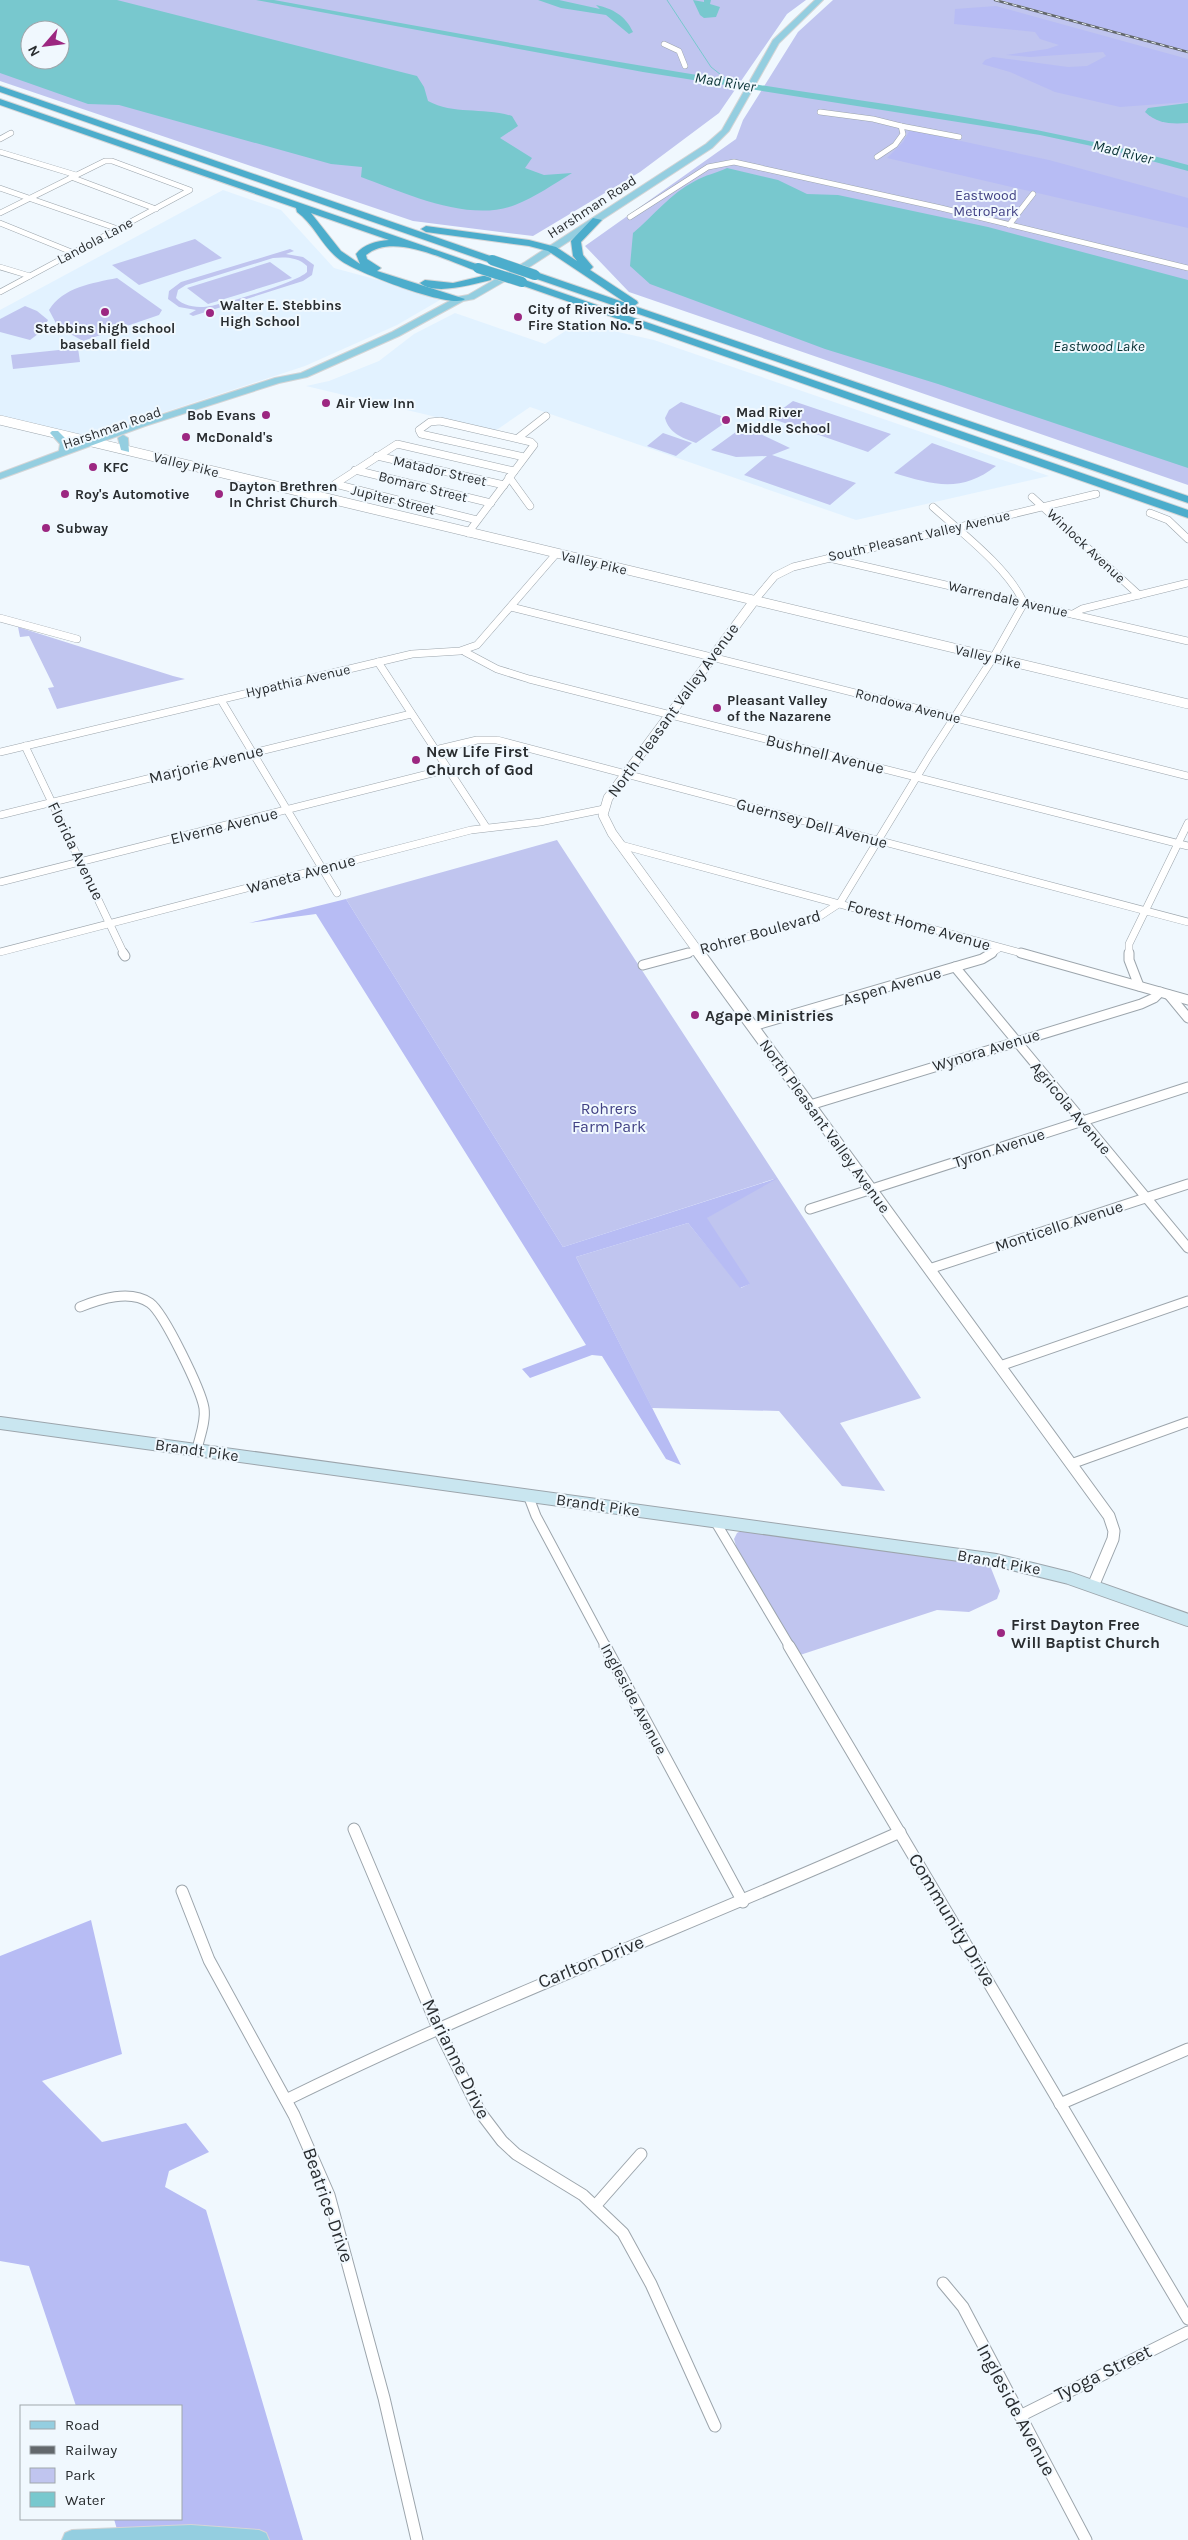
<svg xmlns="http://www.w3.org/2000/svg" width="1188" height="2540" font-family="Karla,sans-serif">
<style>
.built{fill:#e2f2ff}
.green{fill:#c0c5ef;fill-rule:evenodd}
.forest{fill:#b7bcf4}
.water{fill:#78c8ce;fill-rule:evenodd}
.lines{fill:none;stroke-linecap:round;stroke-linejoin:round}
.stream{stroke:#78c8ce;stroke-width:1}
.river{fill:#78c8ce;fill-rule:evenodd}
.minor-far3-casing{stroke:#9ca5ac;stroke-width:6}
.minor-far2-casing{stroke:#9ca5ac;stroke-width:8}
.minor-far1-casing{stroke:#9ca5ac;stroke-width:11}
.minor-casing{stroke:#9ca5ac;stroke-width:13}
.tertiary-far1-casing{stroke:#9ca5ac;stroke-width:10}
.tertiary-casing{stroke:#9ca5ac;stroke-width:13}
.secondary-casing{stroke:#9ca5ac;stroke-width:14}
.primary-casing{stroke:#d4d5d6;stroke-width:2}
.motorway-casing{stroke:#d4d5d6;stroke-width:2}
.minor-far3{stroke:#fff;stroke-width:5}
.minor-far2{stroke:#fff;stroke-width:7}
.minor-far1{stroke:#fff;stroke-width:9}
.minor{stroke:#fff;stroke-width:11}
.tertiary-far1{stroke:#fff;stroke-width:9}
.tertiary{stroke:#fff;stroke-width:11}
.secondary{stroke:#c9e6f0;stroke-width:12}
.primary{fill:#94cee0;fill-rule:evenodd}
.motorway{fill:#4cadcc;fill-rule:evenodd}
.rail-casing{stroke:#63686c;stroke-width:2.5}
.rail{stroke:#f0f8fe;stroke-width:1;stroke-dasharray:4.5;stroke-linecap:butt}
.motorway-bridge-casing{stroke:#d4d5d6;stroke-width:11;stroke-linecap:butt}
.motorway-bridge{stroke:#4cadcc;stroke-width:10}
.poi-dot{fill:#9c2781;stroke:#f0f8fe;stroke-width:2}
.labels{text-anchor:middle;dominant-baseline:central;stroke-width:4;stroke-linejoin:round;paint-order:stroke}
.far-park-label{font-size:14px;fill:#424285;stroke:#f0f8fe}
.far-street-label{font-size:14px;fill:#292d30;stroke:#f0f8fe}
.far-poi-label{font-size:14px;font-weight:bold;fill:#292d30;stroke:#f0f8fe;text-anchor:start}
.far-water-label{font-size:15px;font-style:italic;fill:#073134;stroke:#f0f8fe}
.street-label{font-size:16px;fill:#292d30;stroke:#f0f8fe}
.poi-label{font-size:16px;font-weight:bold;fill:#292d30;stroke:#f0f8fe;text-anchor:start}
.park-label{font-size:16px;fill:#424285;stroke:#f0f8fe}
.near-street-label{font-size:19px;fill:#292d30;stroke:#f0f8fe}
</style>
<rect width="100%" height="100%" fill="#f0f8fe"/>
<g class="built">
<path d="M 223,190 L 281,210 L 334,268 L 437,296 L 440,300 L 397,325 L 305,366 L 92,436 L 55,433 L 0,420 L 0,310 Z"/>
<path d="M 455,313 L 545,344 L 578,323 L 654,340 L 1049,476 L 856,520 L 530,407 L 495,431 L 306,386 L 329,381 L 379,361 L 414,334 Z"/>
</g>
<g class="green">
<path d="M 0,0 L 806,0 L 787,14 L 719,113 L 640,172 L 533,236 L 413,221 L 0,81 ZM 30,30 L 60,30 L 60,60 L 30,60 Z"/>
<path d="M 833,0 L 995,0 L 1188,43 L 1188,485 L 629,292 L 585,246 L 736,139 L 743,120 L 798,32 Z"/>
<path d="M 195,239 L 222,258 L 139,285 L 112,265 Z"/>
<path d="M 290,249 L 294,251 L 286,254 L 303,257 L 314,265 L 312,275 L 303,281 L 193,316 L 189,314 L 196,310 L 179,307 L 168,299 L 169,291 L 181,282 ZM 273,258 C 285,257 298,257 307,266 L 307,272 C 298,282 220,306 204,307 C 194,307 183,306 176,298 L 178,290 L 186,285 Z"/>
<path d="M 270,262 L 292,278 L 208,304 L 187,288 Z"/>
<path d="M 117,278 L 162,310 L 159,315 L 83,341 L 58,327 L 49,310 C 63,287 93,283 117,278 Z"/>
<path d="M 25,306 L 37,311 L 48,320 L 42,331 L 30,340 L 0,332 L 0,319 Z"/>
<path d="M 78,348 L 80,362 L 13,369 L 11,355 Z"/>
<path d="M 793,401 L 891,434 L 868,452 L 770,418 Z"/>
<path d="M 681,402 L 724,417 L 726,422 L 696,443 C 682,438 669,433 665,418 L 669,410 Z"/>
<path d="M 748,428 L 790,448 L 772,455 L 856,483 L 830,505 L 744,475 L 767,456 L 736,457 L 711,450 L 740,429 Z"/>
<path d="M 663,433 L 692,443 L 676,456 L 647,446 Z"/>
<path d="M 932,443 L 996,466 C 962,493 933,485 894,473 Z"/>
<path d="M 18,627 L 173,676 L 185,679 L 57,709 L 48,688 L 54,687 L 29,636 L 20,637 Z"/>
<path d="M 557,840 L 921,1398 L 840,1423 L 885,1491 L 842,1486 L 779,1411 L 652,1408 L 576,1257 L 688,1223 L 741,1288 L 749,1284 L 706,1218 L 774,1179 L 563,1247 L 346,899 Z"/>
<path d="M 744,1529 L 989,1563 L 1000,1591 L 997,1599 L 969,1612 L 937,1610 L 800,1655 L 738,1553 L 734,1539 L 737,1533 Z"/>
</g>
<g class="forest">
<path d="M 1000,0 L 1188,0 L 1188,51 Z"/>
<path d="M 996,6 L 1188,59 L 1188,102 L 1120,107 L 1055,92 L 1010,72 L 982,64 L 985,60 L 993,57 L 1068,67 L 1087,66 L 1106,56 L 1103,52 L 1030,57 L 1006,55 L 1047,49 L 1059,45 L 1040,39 L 1035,32 L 954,24 L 955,9 Z"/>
<path d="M 910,130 L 1049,160 L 1188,198 L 1188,228 L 887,158 L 903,142 Z"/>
<path d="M 346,899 L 563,1247 L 778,1178 L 707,1218 L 750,1284 L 740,1288 L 688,1223 L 576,1257 L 681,1465 L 666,1459 L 602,1356 L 592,1355 L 530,1378 L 522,1369 L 586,1345 L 316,914 L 249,923 Z"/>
<path d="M 91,1920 L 122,2054 L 42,2081 L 102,2142 L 186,2123 L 209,2152 L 169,2171 L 165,2187 L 206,2210 L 303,2540 L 120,2540 L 114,2519 L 181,2519 L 181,2406 L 76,2406 L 29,2266 L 0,2261 L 0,1956 Z"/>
</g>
<g class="water">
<path d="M 0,0 L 117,0 L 417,76 L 424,87 L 428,101 C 454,115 483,107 512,116 L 518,126 L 500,138 L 532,158 L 525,168 L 544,175 L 572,173 C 554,184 535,197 515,205 C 468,223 405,193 361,177 L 362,167 L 331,164 L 119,105 L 88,104 L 0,73 ZM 30,30 L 60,30 L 60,60 L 30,60 Z"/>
<path d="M 538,0 L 559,0 L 600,9 L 596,5 C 613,9 625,15 633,32 L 629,34 L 606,15 L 561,8 Z"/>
<path d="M 693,0 L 704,2 L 704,0 L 711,0 L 710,4 L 720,7 L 716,17 L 704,18 L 700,15 Z"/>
<path d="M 1188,103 L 1188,123 C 1171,124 1158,124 1145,112 L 1148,108 Z"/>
<path d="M 727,168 L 778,180 L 807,194 L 838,195 L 988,227 L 1188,280 L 1188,468 L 938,384 L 825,349 L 650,284 L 630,266 L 633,233 C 653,216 671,193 695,181 C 705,175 717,173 727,168 Z"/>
</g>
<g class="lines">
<path class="stream" d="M 667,0 L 711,67 L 730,82"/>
<path class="river" d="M 256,0 L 274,0 C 427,28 580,56 734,81 C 886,105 1039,124 1188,165 L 1188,171 L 1115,151 L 1040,135 L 643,72 Z"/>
<defs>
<g id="minor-far3">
<path d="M 664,44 L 679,51 L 685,66"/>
<path d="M 820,112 L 873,119 L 901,126 L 903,134 L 895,145 L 877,157"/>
<path d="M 901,126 L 959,137"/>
<path d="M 0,139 L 11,133"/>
<path d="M 0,152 L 76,175"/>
<path d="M 71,177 L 156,209"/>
<path d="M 0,188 L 118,229"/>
<path d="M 0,213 L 105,161 L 112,161 L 190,190 L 0,292"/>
<path d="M 630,217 L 708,167 L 734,162 L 941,208 L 1188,268"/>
<path d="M 0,223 L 74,253"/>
<path d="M 1009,225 L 1033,194"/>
<path d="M 0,267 L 30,276"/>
</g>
<g id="minor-far2">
<path d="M 518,438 L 546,416"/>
<path d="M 377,456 L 504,485"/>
<path d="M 355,470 L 491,503"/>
<path d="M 509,477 L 530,506"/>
<path d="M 1032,497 L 1139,595"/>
<path d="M 1150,513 L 1168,520 L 1188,539"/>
<path d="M 477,520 L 335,484 L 397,444 L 514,471"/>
<path d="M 468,533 L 534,445 L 531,442 L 440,421 L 430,422 L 419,430 L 421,434 L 524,457"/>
<path d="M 829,558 L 1188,641"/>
<path d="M 754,601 L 775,576 L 793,567 L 1096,494"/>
<path d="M 511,607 L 1188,776"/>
<path d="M 1073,614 L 1082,609 L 1188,583"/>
<path d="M 0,618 L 77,639"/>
<path d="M 465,652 L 497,669 L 529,679 L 1188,846"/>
<path d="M 378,662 L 486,827"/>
<path d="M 221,700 L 337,893"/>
<path d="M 25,746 L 124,954"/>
<path d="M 435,750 L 477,740 L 497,740 L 1188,922"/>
<path d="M 0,752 L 412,654 L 460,651 L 477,645 L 556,554"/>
<path d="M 0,815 L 411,714"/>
<path d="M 621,845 L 1025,954"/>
<path d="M 0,882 L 448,769"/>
<path d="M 0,952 L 471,830 L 540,822 L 604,809"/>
<path d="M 684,954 L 817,918 L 840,903 L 930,755 L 993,658 L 1024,603 C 1008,568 962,533 933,507"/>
<path d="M 990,954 L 999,948"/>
<path d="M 1129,954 L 1129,944 L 1188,823"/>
</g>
<g id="minor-far1">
<path d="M 123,953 L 125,956"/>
<path d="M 1021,953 L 1188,1000"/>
<path d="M 1129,953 L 1129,960 L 1139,986"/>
<path d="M 643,965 L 688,953"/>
<path d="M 955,967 L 1188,1248"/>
<path d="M 1169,995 L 1188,1018"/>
<path d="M 753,1026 L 982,959 L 992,953"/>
<path d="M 810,1105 L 1141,1004 L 1154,998 L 1160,992"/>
<path d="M 810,1209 L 1188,1087"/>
<path d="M 929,1269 L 1188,1184"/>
<path d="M 80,1307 C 100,1299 130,1289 150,1303 C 164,1313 201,1390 204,1408 C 206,1421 200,1436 197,1449"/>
<path d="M 1000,1366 L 1188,1301"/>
<path d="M 1071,1464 L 1188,1422"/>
<path d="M 528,1495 L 536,1516 L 606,1647"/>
<path d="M 715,1521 L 790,1647"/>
</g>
<g id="minor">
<path d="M 605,1646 L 743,1902"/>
<path d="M 789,1646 L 1188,2319"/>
<path d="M 354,1829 L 438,2028 L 480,2112 L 502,2141 L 516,2154 L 583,2195 L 623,2233 L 651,2284 L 715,2426"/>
<path d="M 182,1891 L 209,1960 L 294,2115 L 329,2195 L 384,2398 L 417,2540"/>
<path d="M 286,2100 C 487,2001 696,1923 900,1832"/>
<path d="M 1060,2104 L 1188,2049"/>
<path d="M 596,2205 L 641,2154"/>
<path d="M 943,2283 L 963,2307 L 1086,2540"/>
<path d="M 1020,2416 L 1188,2332"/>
</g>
<g id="tertiary-far1">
<path d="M 0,420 L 1188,704"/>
<path d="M 700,954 L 612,833 L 603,815 L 608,798 L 754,601"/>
</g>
<path id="tertiary" d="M 699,953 L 1109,1516 L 1114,1531 L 1113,1539 L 1094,1584"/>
<path id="secondary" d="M 0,1423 L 996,1560 L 1069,1578 L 1188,1620"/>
<g id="primary">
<path d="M 815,0 L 823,0 L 779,43 L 729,131 L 712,148 L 531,266 L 474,299 L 463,301 L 399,336 L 307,377 L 279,383 L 145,426 L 0,479 L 0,473 L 59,451 L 60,444 L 50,433 L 52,431 L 58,431 L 70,443 L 69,448 L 139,422 L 275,378 L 301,373 L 392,332 L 457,297 L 468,295 L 525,262 L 706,144 L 722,130 L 773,40 Z"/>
<path d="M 123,435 L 128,438 L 129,452 L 121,450 L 118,438 Z"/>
<path d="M 191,2525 L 259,2530 L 266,2533 L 269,2540 L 62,2540 L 65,2533 L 72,2530 Z"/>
</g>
<g id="motorway">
<path d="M 0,86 L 496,258 L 497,260 L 488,262 L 0,92 Z"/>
<path d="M 0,99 L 482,266 L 483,268 L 474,270 C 445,260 393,232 366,255 L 367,259 L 381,268 L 377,271 L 465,299 C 453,310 355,272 340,260 C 322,247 315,225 297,212 L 296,208 L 0,105 ZM 311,213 L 389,240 C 376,241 364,244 356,254 L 360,264 L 341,251 Z"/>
<path d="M 593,218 L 602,220 L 581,242 L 583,255 L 593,267 L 590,270 L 637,301 L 638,303 L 634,306 L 1188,496 L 1188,503 L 531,277 L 531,273 L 539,273 L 626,303 L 548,251 L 529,246 L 426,232 L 421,229 L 426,226 L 529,240 L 556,247 L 577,261 L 573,256 L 571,241 Z"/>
<path d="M 487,275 L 491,276 L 491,280 C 473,284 435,296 420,283 L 425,280 L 453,283 Z"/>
<path d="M 522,279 L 1188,510 L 1188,518 L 518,284 L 517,282 Z"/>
</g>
</defs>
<use href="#minor-far3" class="minor-far3-casing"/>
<use href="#minor-far2" class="minor-far2-casing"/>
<use href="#minor-far1" class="minor-far1-casing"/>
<use href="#minor" class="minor-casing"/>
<use href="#tertiary-far1" class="tertiary-far1-casing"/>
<use href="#tertiary" class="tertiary-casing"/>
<use href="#secondary" class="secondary-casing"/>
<use href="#primary" class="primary-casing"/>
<use href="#motorway" class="motorway-casing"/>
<use href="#minor-far3" class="minor-far3"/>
<use href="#minor-far2" class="minor-far2"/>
<use href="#minor-far1" class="minor-far1"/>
<use href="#minor" class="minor"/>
<use href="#tertiary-far1" class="tertiary-far1"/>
<use href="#tertiary" class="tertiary"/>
<use href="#secondary" class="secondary"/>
<use href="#primary" class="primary"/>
<use href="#motorway" class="motorway"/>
<defs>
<path id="rail" d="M 995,0 L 1188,52"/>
</defs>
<use href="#rail" class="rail-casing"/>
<use href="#rail" class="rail"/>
<defs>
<g id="motorway-bridge">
<path d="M 492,260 L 535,275"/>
<path d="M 478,268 L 522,282"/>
</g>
</defs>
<use href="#motorway-bridge" class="motorway-bridge-casing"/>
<use href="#motorway-bridge" class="motorway-bridge"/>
</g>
<g class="poi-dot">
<circle cx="105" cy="312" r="5"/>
<circle cx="210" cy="313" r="5"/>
<circle cx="518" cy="317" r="5"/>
<circle cx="326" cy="403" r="5"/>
<circle cx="266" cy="415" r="5"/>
<circle cx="726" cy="420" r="5"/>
<circle cx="186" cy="437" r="5"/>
<circle cx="93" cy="467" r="5"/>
<circle cx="65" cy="494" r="5"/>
<circle cx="219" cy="494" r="5"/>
<circle cx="46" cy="528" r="5"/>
<circle cx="717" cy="708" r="5"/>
<circle cx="416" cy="760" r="5"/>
<circle cx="695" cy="1015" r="5"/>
<circle cx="1001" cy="1633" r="5"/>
</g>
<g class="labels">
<g class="far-park-label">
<text x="986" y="195">Eastwood<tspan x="986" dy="16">MetroPark</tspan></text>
</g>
<g class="far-street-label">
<text transform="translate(592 207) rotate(-33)">Harshman Road</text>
<text transform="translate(95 241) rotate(-28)">Landola Lane</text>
<text transform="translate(112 428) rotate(-19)">Harshman Road</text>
<text transform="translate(186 465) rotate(14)">Valley Pike</text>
<text transform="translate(440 471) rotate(13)">Matador Street</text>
<text transform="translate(423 487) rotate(14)">Bomarc Street</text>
<text transform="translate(393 500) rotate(14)">Jupiter Street</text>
<text transform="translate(919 536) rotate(-13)">South Pleasant Valley Avenue</text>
<text transform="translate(1086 546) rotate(43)">Winlock Avenue</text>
<text transform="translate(594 563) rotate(13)">Valley Pike</text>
<text transform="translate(1008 599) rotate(13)">Warrendale Avenue</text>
<text transform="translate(988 657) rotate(13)">Valley Pike</text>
<text transform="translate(298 681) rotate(-13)">Hypathia Avenue</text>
<text transform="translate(908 706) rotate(14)">Rondowa Avenue</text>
</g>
<g class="far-poi-label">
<text x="220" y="305">Walter E. Stebbins<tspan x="220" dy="16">High School</tspan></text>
<text x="528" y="309">City of Riverside<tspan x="528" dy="16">Fire Station No. 5</tspan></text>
<text x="105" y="328" text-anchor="middle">Stebbins high school<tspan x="105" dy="16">baseball field</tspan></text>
<text x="336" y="403">Air View Inn</text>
<text x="736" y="412">Mad River<tspan x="736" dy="16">Middle School</tspan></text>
<text x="256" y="415" text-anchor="end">Bob Evans</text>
<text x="196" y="437">McDonald's</text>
<text x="103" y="467">KFC</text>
<text x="229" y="486">Dayton Brethren<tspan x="229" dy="16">In Christ Church</tspan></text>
<text x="75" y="494">Roy's Automotive</text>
<text x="56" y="528">Subway</text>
<text x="727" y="700">Pleasant Valley<tspan x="727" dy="16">of the Nazarene</tspan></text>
</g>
<g class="far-water-label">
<text transform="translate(725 82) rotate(9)">Mad River</text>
<text transform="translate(1123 152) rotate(14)">Mad River</text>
<text x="1099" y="346">Eastwood Lake</text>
</g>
<g class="street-label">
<text transform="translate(673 710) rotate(-54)">North Pleasant Valley Avenue</text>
<text transform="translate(825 754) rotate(14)">Bushnell Avenue</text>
<text transform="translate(206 764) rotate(-14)">Marjorie Avenue</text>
<text transform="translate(812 823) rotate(15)">Guernsey Dell Avenue</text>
<text transform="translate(224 826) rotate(-14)">Elverne Avenue</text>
<text transform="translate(76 851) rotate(64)">Florida Avenue</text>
<text transform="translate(301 874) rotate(-15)">Waneta Avenue</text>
<text transform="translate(919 925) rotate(16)">Forest Home Avenue</text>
<text transform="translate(760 932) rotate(-16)">Rohrer Boulevard</text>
<text transform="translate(892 986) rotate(-16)">Aspen Avenue</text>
<text transform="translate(986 1050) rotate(-17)">Wynora Avenue</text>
<text transform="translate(1071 1108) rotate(50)">Agricola Avenue</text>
<text transform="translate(825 1126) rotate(54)">North Pleasant Valley Avenue</text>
<text transform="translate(999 1148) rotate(-18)">Tyron Avenue</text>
<text transform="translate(1059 1226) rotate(-18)">Monticello Avenue</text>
<text transform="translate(197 1450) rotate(8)">Brandt Pike</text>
<text transform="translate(598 1505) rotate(8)">Brandt Pike</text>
<text transform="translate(999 1562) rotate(10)">Brandt Pike</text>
<text transform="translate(634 1699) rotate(62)">Ingleside Avenue</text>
</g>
<g class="poi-label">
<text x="426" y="751">New Life First<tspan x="426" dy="18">Church of God</tspan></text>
<text x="705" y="1015">Agape Ministries</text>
<text x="1011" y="1624">First Dayton Free<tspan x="1011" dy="18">Will Baptist Church</tspan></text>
</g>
<g class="park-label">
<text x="609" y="1108">Rohrers<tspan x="609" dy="18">Farm Park</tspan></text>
</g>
<g class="near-street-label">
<text transform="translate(952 1920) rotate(59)">Community Drive</text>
<text transform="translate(591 1962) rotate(-22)">Carlton Drive</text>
<text transform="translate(456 2059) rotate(64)">Marianne Drive</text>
<text transform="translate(328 2205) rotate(71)">Beatrice Drive</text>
<text transform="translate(1103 2373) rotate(-26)">Tyoga Street</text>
<text transform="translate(1016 2410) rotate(62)">Ingleside Avenue</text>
</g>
</g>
<rect x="20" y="2405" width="162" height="115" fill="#f0f8fe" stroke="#a0a7ac"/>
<rect x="30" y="2421" width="25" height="8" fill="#94cee0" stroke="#a0a7ac"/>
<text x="65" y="2430" font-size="15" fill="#292d30">Road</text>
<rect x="30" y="2446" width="25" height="8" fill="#63686c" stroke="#a0a7ac"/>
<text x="65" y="2455" font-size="15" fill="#292d30">Railway</text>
<rect x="30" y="2468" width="25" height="15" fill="#c0c5ef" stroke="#a0a7ac"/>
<text x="65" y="2480" font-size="15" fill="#292d30">Park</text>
<rect x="30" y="2492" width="25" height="15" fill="#78c8ce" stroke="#a0a7ac"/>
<text x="65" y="2505" font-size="15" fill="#292d30">Water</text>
<g transform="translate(45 45) rotate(242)"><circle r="24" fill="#f0f8fe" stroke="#a0a7ac"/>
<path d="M0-4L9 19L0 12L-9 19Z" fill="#9c2781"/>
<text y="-8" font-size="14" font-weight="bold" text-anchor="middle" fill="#292d30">N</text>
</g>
</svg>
